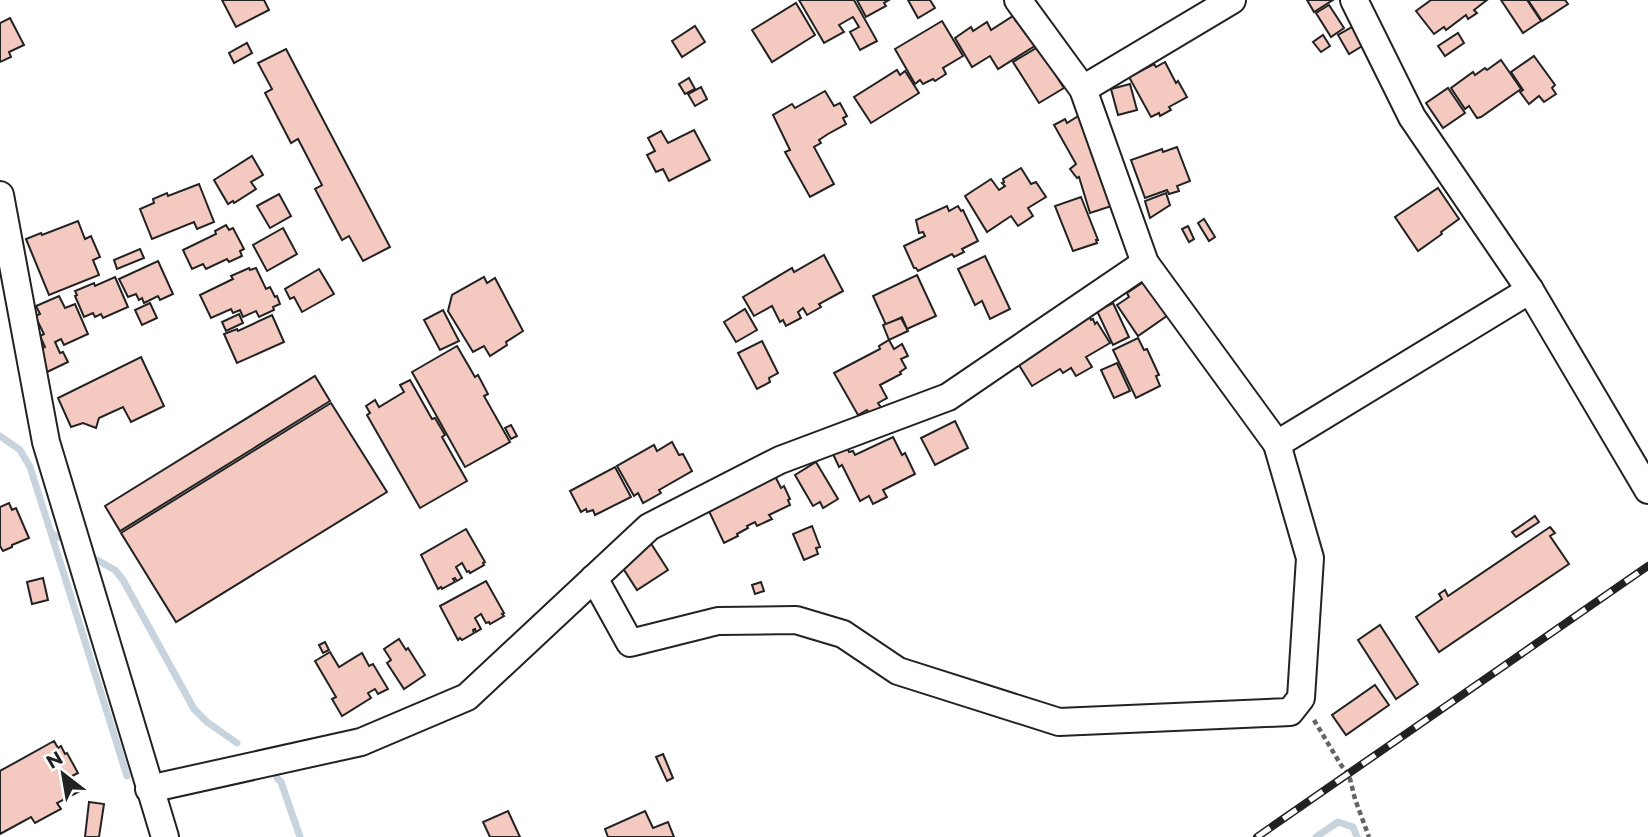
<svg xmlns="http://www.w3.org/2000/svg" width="1648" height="837" font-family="Montserrat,sans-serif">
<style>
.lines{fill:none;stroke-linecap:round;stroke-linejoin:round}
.stream{stroke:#c7d3dd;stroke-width:7}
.building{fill:#f3c9c0;stroke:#222;stroke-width:2}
.minor-casing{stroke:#222;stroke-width:30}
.path{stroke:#646464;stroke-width:4.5;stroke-dasharray:5 3.5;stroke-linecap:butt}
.minor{stroke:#fff;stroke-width:26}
.rail-casing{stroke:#222;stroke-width:8}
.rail{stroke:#fff;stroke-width:5;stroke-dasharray:16;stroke-linecap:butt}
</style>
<rect width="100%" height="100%" fill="#fff"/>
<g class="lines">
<g class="stream">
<path d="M 0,436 L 20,450 L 30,467 L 51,533 L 58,537"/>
<path d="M 51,533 L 127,776"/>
<path d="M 95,559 L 115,570 L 123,580 L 194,709 L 207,722 L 237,743"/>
<path d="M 277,778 L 281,782 L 300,837"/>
<path d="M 1316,837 L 1338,822 L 1353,827 L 1357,837"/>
</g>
</g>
<g class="building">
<path d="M 222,0 L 264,0 L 269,10 L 236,27 Z"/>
<path d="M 799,0 L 854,0 L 877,41 L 860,50 L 850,32 L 859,27 L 853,17 L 839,25 L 844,32 L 824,43 Z"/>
<path d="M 857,0 L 889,0 L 884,3 L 886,6 L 866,17 Z"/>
<path d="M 908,0 L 930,0 L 935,8 L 918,18 Z"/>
<path d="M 1307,0 L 1333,0 L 1314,12 Z"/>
<path d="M 1431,0 L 1487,0 L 1474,10 L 1477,13 L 1468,19 L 1466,15 L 1446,30 L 1444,27 L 1434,34 L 1416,11 Z"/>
<path d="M 1501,0 L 1527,0 L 1541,21 L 1523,33 Z"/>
<path d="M 1528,0 L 1565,0 L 1568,4 L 1542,21 Z"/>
<path d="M 796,3 L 815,35 L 772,62 L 752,30 Z"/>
<path d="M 1329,5 L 1344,28 L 1331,37 L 1316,13 Z"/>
<path d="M 1013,16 L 1016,21 L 1018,19 L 1038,44 L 998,69 L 990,56 L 972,67 L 955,38 L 971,27 L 973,31 L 987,22 L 991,30 Z"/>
<path d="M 10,18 L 24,45 L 9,52 L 11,57 L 0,62 L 0,23 Z"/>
<path d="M 942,21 L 963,56 L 943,68 L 946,74 L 935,81 L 933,79 L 923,84 L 920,80 L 915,84 L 895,49 Z"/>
<path d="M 695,26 L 705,42 L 682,57 L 672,41 Z"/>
<path d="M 1354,26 L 1364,45 L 1349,54 L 1338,35 Z"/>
<path d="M 1458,33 L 1464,43 L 1445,56 L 1438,46 Z"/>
<path d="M 1323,35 L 1330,46 L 1321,52 L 1313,42 Z"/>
<path d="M 247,43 L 252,53 L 234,63 L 229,53 Z"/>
<path d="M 1038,47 L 1064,88 L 1039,103 L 1013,62 Z"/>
<path d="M 286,49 L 390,247 L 363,261 L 349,236 L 342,240 L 315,189 L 322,185 L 298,139 L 291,143 L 265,93 L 272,89 L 258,63 Z"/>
<path d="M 1534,56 L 1555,85 L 1552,88 L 1556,94 L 1544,102 L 1539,96 L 1529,104 L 1520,92 L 1523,90 L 1511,72 Z"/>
<path d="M 1501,60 L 1521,89 L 1481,117 L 1477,118 L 1469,106 L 1465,109 L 1451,88 L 1473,72 L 1475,75 L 1485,68 L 1487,70 Z"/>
<path d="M 1165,62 L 1176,83 L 1178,81 L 1187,97 L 1169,107 L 1171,110 L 1160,116 L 1159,113 L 1151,117 L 1129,77 L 1154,64 L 1156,67 Z"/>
<path d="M 897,70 L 900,75 L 905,71 L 919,93 L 871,123 L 854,97 Z"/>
<path d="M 689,78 L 695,89 L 685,94 L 679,84 Z"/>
<path d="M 1130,84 L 1137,110 L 1118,115 L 1111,89 Z"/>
<path d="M 701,87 L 707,99 L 695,106 L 688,94 Z"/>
<path d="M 1448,88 L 1465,113 L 1443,128 L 1426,103 Z"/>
<path d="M 825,91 L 834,106 L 840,103 L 847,116 L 843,118 L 846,124 L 828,134 L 819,140 L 821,143 L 814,147 L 834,184 L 810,197 L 785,152 L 790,150 L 773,115 L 792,104 L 795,108 Z"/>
<path d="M 1083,113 L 1121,203 L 1090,213 L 1079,177 L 1077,178 L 1070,169 L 1076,164 L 1054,125 L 1065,119 L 1067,123 Z"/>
<path d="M 694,130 L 710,160 L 669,181 L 663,169 L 656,172 L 647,155 L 655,151 L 648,138 L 661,131 L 668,143 Z"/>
<path d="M 1177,147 L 1190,181 L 1177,186 L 1179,191 L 1169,194 L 1167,190 L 1145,198 L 1131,160 L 1162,149 L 1163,152 Z"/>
<path d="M 252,156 L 263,175 L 251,182 L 256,189 L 234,203 L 233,201 L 228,204 L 214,180 Z"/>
<path d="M 1021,168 L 1031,184 L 1036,182 L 1046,197 L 1028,208 L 1033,216 L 1018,226 L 1011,216 L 987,232 L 965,196 L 991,179 L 999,190 L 1005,186 L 1002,183 L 1004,182 L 1003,179 Z"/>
<path d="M 199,184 L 214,222 L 197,229 L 194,222 L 152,239 L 140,209 L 154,203 L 153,199 L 167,193 L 168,196 Z"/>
<path d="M 1438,188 L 1459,219 L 1441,232 L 1442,234 L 1418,251 L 1395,217 Z"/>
<path d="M 1166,193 L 1170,205 L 1150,218 L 1145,201 Z"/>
<path d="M 279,194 L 291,216 L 270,228 L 257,206 Z"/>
<path d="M 1081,197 L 1098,240 L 1096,240 L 1097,243 L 1073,251 L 1055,206 Z"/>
<path d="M 947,206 L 949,211 L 958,206 L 961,211 L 963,210 L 978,241 L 962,249 L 964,252 L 954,257 L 952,254 L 918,271 L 916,268 L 914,268 L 904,246 L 925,236 L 923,232 L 919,233 L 916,220 Z"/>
<path d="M 1204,219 L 1215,237 L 1209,241 L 1198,223 Z"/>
<path d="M 78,221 L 85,239 L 91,236 L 100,257 L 93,260 L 99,275 L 49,295 L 26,239 L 41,233 L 42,235 Z"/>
<path d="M 226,225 L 229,230 L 233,228 L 244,249 L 240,251 L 242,256 L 229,262 L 227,259 L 206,269 L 203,264 L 192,269 L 183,250 L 216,234 L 215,231 Z"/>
<path d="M 1188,226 L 1194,239 L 1189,242 L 1182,229 Z"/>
<path d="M 283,228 L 297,254 L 267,271 L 253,245 Z"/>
<path d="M 140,249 L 144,258 L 117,269 L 114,260 Z"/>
<path d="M 824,255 L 843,291 L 819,304 L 821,307 L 807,315 L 803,308 L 798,312 L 801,318 L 786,326 L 783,320 L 780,322 L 772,306 L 754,316 L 743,297 L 792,268 L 794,272 Z"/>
<path d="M 985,256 L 1010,309 L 990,319 L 982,301 L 975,305 L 958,269 Z"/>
<path d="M 158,261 L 173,294 L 160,300 L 158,296 L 144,303 L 142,298 L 139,300 L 136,294 L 128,297 L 119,279 Z"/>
<path d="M 249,268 L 250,270 L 256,268 L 266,289 L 270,287 L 275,297 L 277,296 L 280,304 L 273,307 L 274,310 L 259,317 L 256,311 L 243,317 L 240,310 L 233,313 L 231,309 L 211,318 L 200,295 L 233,279 L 231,276 Z"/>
<path d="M 319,269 L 334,294 L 302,312 L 294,297 L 290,299 L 285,289 Z"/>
<path d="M 917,275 L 936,316 L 907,329 L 902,317 L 886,325 L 873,296 Z"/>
<path d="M 115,277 L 128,307 L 103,318 L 101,314 L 95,317 L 93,313 L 84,317 L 75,296 L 77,295 L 75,291 L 94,283 L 95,286 Z"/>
<path d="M 484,277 L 487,283 L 495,278 L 523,331 L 506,342 L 507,345 L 490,356 L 484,346 L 473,352 L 448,311 L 452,295 Z"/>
<path d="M 1151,277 L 1174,311 L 1138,336 L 1117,305 L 1129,297 L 1127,293 Z"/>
<path d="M 59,296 L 65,308 L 75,304 L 88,334 L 64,345 L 61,339 L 55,342 L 60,353 L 63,352 L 68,362 L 45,373 L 40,349 L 45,347 L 40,336 L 44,334 L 35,316 L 40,314 L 36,306 Z"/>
<path d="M 150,303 L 157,318 L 142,325 L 135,310 Z"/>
<path d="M 1113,303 L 1129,337 L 1113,345 L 1097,311 Z"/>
<path d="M 745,309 L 757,330 L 736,342 L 724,322 Z"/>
<path d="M 443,310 L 459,341 L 440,350 L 424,320 Z"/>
<path d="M 1086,311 L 1091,320 L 1093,319 L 1095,324 L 1097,322 L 1110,343 L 1086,357 L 1092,367 L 1076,376 L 1071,368 L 1063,373 L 1060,369 L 1032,386 L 1012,354 Z"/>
<path d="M 239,314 L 243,323 L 226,331 L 222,322 Z"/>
<path d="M 272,315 L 284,342 L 237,363 L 224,334 L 237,329 L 238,331 Z"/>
<path d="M 901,318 L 908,331 L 889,340 L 883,325 Z"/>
<path d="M 1138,338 L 1144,350 L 1147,349 L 1159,375 L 1156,376 L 1160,386 L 1136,398 L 1113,350 Z"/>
<path d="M 889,340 L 894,349 L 902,344 L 908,356 L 901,359 L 906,368 L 900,372 L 901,374 L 880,385 L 887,398 L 878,403 L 882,409 L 870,414 L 867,410 L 858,415 L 834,373 L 880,349 L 879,346 Z"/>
<path d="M 762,341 L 778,373 L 769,378 L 770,382 L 757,389 L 738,353 Z"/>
<path d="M 457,346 L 475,377 L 478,375 L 488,394 L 484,396 L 510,442 L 465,467 L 412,372 Z"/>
<path d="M 141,357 L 164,406 L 131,422 L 123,407 L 99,418 L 96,428 L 83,423 L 71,427 L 58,398 Z"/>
<path d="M 1117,363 L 1130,391 L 1114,398 L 1101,370 Z"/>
<path d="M 315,376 L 330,401 L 120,531 L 105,506 Z"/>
<path d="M 410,380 L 432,419 L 435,418 L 445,435 L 442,437 L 467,481 L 420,508 L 367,415 L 370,413 L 366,406 L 375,400 L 379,407 L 404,392 L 400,385 Z"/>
<path d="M 331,403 L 387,492 L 176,622 L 121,533 Z"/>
<path d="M 955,421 L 968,448 L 935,465 L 921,438 Z"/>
<path d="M 511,425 L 517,436 L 511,439 L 505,428 Z"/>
<path d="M 893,437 L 902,455 L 905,453 L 915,474 L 883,490 L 887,497 L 873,504 L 869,496 L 860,501 L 842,465 L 839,467 L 833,454 L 847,447 L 849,452 L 853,451 L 855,455 Z"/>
<path d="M 672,442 L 679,455 L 683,454 L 692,471 L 659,490 L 661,493 L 643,503 L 638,493 L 634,496 L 617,466 L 654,445 L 657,451 Z"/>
<path d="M 816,462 L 838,499 L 823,508 L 820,502 L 813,506 L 795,475 Z"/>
<path d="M 615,467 L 631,497 L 595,515 L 593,510 L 587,512 L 586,509 L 581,512 L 570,491 Z"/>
<path d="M 775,476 L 781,488 L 784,486 L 790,499 L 788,500 L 790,505 L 769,515 L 772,519 L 757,526 L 755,522 L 747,526 L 748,528 L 737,534 L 738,536 L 724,543 L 708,509 Z"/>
<path d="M 9,503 L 12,510 L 16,508 L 29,538 L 12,545 L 12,547 L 3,551 L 0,546 L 0,507 Z"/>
<path d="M 1535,516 L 1539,522 L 1516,537 L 1512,532 Z"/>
<path d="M 812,526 L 820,547 L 816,548 L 818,554 L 804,560 L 793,534 Z"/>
<path d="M 1550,527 L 1555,533 L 1550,536 L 1569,564 L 1439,652 L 1416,617 L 1442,599 L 1439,594 L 1445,590 L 1448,596 Z"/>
<path d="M 466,529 L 485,562 L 483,563 L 484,565 L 470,573 L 469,571 L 467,572 L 462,563 L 456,567 L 462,578 L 457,581 L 455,578 L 453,579 L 455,582 L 442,589 L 441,587 L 438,589 L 421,555 Z"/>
<path d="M 650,542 L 668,570 L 637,590 L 619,562 Z"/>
<path d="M 43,578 L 48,600 L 32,604 L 27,582 Z"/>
<path d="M 486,581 L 504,613 L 502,614 L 504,616 L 490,624 L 489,622 L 486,623 L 481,614 L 475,618 L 481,629 L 476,632 L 475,629 L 473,630 L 474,633 L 462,640 L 460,638 L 458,640 L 440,606 Z"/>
<path d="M 761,582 L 764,591 L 755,594 L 752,585 Z"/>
<path d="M 1380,625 L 1418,684 L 1396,699 L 1358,640 Z"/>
<path d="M 399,639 L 406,650 L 408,648 L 425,675 L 404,689 L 387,663 L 391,660 L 384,649 Z"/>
<path d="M 325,642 L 329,650 L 323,653 L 319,645 Z"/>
<path d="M 330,652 L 339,667 L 362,653 L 369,666 L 373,664 L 388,689 L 378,694 L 375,689 L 368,693 L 371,698 L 342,716 L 332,699 L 336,697 L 315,661 Z"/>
<path d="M 1375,685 L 1389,705 L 1346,735 L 1332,715 Z"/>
<path d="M 54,741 L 58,748 L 61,746 L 65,754 L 67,753 L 78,773 L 72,776 L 80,791 L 57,803 L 61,809 L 35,823 L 31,817 L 0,834 L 0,771 Z"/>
<path d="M 663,754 L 673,778 L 667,781 L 656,757 Z"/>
<path d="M 89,802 L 104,804 L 99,837 L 85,837 Z"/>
<path d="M 508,811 L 520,837 L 490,837 L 483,822 Z"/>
<path d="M 645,811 L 653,828 L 668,822 L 674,837 L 608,837 L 605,829 Z"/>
</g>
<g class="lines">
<defs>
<g id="minor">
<path d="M 1018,0 L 1083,89 L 1145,263 L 1277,444 L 1530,290"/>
<path d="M 1354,0 L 1412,117 L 1530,290 L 1648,490"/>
<path d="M 1083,89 L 1232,0"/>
<path d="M 0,195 L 46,442 L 165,837"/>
<path d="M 594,578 L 630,643 L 718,621 L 796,620 L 843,634 L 898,671 L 1059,722 L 1290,712 L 1301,698 L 1310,558 L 1277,444"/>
<path d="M 149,789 L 361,742 L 467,697 L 649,527 L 780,460 L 948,397 L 1145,263"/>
</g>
</defs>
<use href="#minor" class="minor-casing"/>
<path class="path" d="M 1314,720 L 1341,765 L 1349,775 L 1355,799 L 1369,837"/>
<use href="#minor" class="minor"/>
<defs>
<path id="rail" d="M 1257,837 L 1648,566"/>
</defs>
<use href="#rail" class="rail-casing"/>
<use href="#rail" class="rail"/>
</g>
<g transform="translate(63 774) rotate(329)" stroke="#ffffff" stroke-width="5" paint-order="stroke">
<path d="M0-5L12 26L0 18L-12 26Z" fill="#222222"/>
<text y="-10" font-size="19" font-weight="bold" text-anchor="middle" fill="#222222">N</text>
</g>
</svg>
